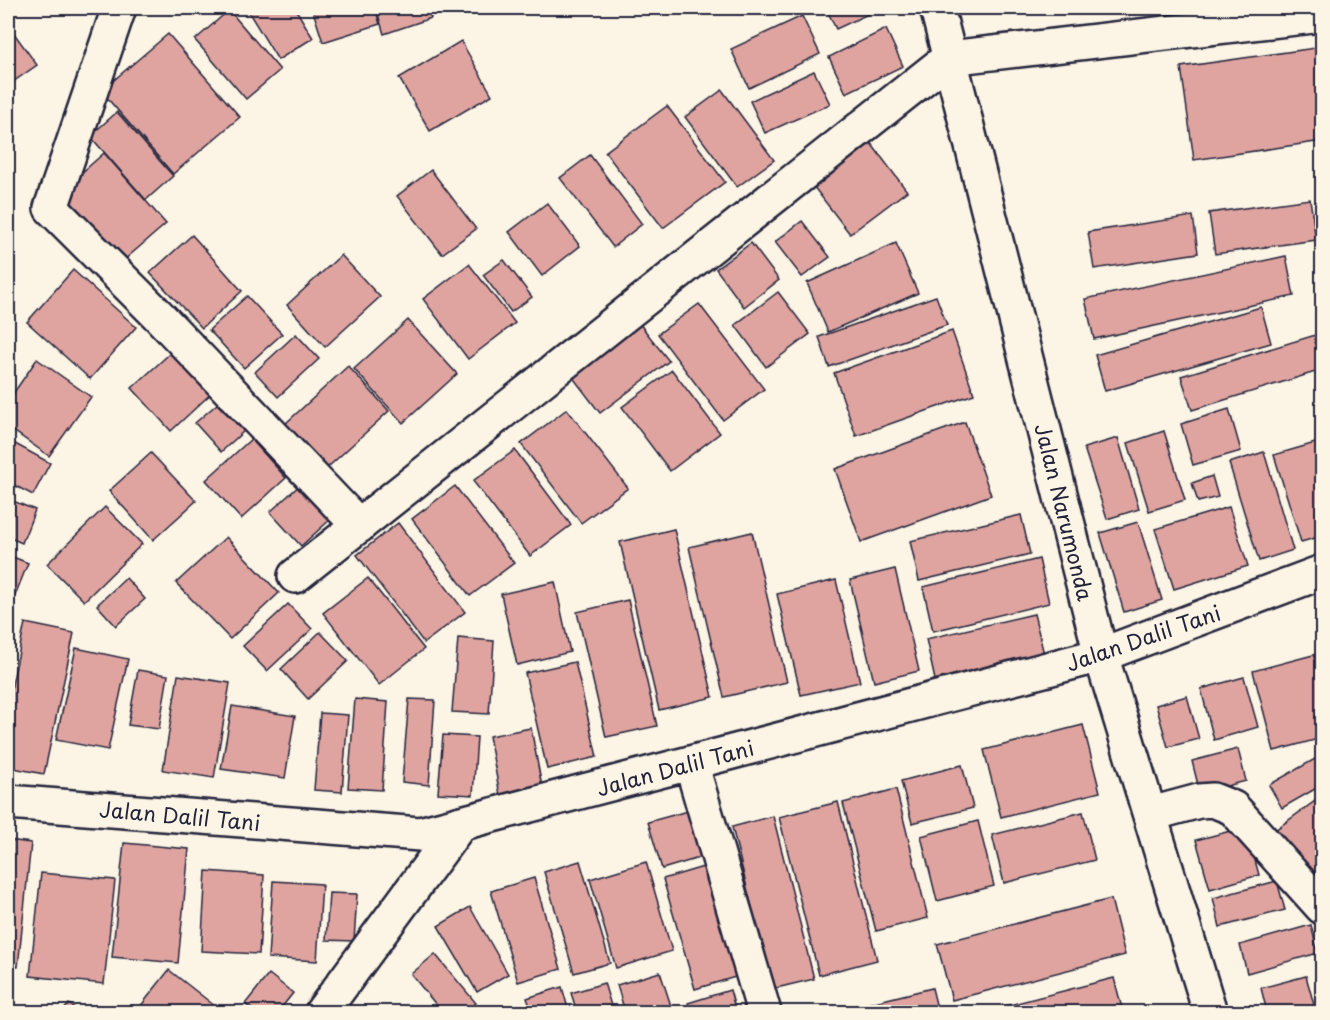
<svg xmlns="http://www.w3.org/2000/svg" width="1330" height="1020" font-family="'Playpen Sans',sans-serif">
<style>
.building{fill:#dfa4a0;stroke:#22223b;stroke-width:1.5}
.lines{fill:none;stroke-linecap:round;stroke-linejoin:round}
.minor-casing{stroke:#22223b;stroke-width:38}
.minor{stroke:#fcf5e5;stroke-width:33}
.labels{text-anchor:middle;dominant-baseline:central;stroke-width:4.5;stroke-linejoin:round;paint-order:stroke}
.street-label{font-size:21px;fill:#22223b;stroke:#fcf5e5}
</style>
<rect width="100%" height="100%" fill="#fcf5e5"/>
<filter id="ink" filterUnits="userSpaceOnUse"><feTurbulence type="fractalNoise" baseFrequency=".0167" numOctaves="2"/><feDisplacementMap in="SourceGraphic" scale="12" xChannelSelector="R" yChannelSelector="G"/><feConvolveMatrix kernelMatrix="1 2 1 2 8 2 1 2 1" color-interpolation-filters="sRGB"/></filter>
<g filter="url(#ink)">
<g class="building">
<path d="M 246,8 L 295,8 L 313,38 L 278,60 Z"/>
<path d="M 312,8 L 375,8 L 380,24 L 323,42 Z"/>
<path d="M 376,8 L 427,8 L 431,18 L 384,34 Z"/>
<path d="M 826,8 L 876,8 L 877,10 L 836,29 Z"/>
<path d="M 229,10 L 280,70 L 246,99 L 195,40 Z"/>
<path d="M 802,16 L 820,54 L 749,88 L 731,49 Z"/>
<path d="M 8,25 L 37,65 L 10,84 L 8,80 Z"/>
<path d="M 886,29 L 903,66 L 846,93 L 829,57 Z"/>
<path d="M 168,34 L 240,117 L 173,174 L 101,91 Z"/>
<path d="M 461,41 L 492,95 L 430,131 L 399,78 Z"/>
<path d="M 1322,47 L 1322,141 L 1194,160 L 1181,67 Z"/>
<path d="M 814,71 L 830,104 L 765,133 L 750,101 Z"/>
<path d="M 722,90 L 774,160 L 737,187 L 685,117 Z"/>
<path d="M 667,106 L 725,182 L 663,228 L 605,152 Z"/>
<path d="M 117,112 L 173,176 L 146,200 L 90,136 Z"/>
<path d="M 870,142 L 907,191 L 850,234 L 813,186 Z"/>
<path d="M 104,153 L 166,224 L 123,261 L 61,191 Z"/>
<path d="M 590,155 L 642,224 L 613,247 L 560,178 Z"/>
<path d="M 431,170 L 476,229 L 442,254 L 397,196 Z"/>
<path d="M 1310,199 L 1316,240 L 1215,254 L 1209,213 Z"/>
<path d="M 547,203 L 580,246 L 542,276 L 509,232 Z"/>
<path d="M 1193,216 L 1198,253 L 1094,269 L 1088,232 Z"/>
<path d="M 802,221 L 830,257 L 802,277 L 775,242 Z"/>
<path d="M 192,235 L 242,291 L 202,328 L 150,273 Z"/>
<path d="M 751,243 L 779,280 L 744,307 L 716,269 Z"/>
<path d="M 896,243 L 918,293 L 828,332 L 807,283 Z"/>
<path d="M 341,255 L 380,297 L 325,347 L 287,305 Z"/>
<path d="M 1286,256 L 1294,296 L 1094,339 L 1085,299 Z"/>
<path d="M 504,260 L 532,297 L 511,312 L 483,275 Z"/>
<path d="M 469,264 L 515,323 L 468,359 L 423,299 Z"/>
<path d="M 73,270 L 136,327 L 90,379 L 27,322 Z"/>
<path d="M 778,292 L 810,334 L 766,367 L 735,325 Z"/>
<path d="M 247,296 L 282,334 L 244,368 L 209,330 Z"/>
<path d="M 936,296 L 947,325 L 829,367 L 819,337 Z"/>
<path d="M 699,304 L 764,389 L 723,420 L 658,334 Z"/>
<path d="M 1261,307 L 1271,343 L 1105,391 L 1095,355 Z"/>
<path d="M 408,320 L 457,374 L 403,423 L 354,369 Z"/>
<path d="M 639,323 L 669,361 L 600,413 L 571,375 Z"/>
<path d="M 952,331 L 974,394 L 856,436 L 834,373 Z"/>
<path d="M 1322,333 L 1322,370 L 1192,410 L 1181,376 Z"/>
<path d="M 296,334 L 319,359 L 278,397 L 255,372 Z"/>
<path d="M 178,346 L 217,388 L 171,431 L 132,388 Z"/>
<path d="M 37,359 L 91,397 L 49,456 L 8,427 L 8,401 Z"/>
<path d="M 348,366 L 389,411 L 326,469 L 285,424 Z"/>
<path d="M 672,370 L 720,433 L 670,471 L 622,407 Z"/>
<path d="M 217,404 L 244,431 L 221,452 L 195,423 Z"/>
<path d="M 567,409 L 628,488 L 581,523 L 521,444 Z"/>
<path d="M 1229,409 L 1241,451 L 1193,465 L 1181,424 Z"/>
<path d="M 965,422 L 991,495 L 861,542 L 835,469 Z"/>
<path d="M 1164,431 L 1185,500 L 1149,511 L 1128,443 Z"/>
<path d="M 1118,438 L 1139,509 L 1107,519 L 1084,448 Z"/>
<path d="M 251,439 L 286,478 L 241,519 L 206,480 Z"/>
<path d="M 8,440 L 50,463 L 33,495 L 8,482 Z"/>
<path d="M 1322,441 L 1322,536 L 1301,542 L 1274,455 Z"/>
<path d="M 515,450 L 571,525 L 530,556 L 473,481 Z"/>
<path d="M 1264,452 L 1293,550 L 1259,561 L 1229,463 Z"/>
<path d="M 151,453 L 196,501 L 153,540 L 109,491 Z"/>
<path d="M 1212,476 L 1218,497 L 1198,502 L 1192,483 Z"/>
<path d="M 302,483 L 333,517 L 301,546 L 270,512 Z"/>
<path d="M 455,486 L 514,563 L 470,596 L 412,519 Z"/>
<path d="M 8,499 L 35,510 L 22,543 L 8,537 Z"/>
<path d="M 105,507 L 142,544 L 84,601 L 47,564 Z"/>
<path d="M 1229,507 L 1248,566 L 1174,589 L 1155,529 Z"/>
<path d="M 1021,515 L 1030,554 L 919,581 L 910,541 Z"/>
<path d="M 1138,522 L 1162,600 L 1124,612 L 1100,533 Z"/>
<path d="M 398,523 L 465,612 L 424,643 L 357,555 Z"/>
<path d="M 674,529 L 713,697 L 659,710 L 620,542 Z"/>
<path d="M 752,532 L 787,682 L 724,697 L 689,547 Z"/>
<path d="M 226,537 L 279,593 L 230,639 L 176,583 Z"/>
<path d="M 8,555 L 28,563 L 8,613 Z"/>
<path d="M 1039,559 L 1049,603 L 933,631 L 923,587 Z"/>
<path d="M 895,569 L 919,671 L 874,682 L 850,580 Z"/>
<path d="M 126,578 L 145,599 L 116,626 L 97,605 Z"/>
<path d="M 368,578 L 424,649 L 379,685 L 323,613 Z"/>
<path d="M 836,580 L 860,682 L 801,695 L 777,594 Z"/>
<path d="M 555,582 L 570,652 L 517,665 L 501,594 Z"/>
<path d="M 628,600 L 657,726 L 606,737 L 577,612 Z"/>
<path d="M 288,604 L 312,629 L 267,671 L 243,646 Z"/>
<path d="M 1034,614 L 1044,654 L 935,680 L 926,639 Z"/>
<path d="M 25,623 L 74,633 L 44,774 L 8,767 L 8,704 Z"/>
<path d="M 320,632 L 348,661 L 308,699 L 281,669 Z"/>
<path d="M 458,638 L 494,641 L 489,714 L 452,712 Z"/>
<path d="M 76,648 L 128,659 L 108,750 L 56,740 Z"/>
<path d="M 1317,654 L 1322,673 L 1322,738 L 1274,751 L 1253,671 Z"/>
<path d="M 575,662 L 597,757 L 547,769 L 525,673 Z"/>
<path d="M 138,670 L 168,675 L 159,729 L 128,725 Z"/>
<path d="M 178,675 L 230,683 L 214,778 L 163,770 Z"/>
<path d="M 1244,677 L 1258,727 L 1214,740 L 1201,689 Z"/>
<path d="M 1187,696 L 1199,739 L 1168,747 L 1156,705 Z"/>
<path d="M 355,699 L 388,702 L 382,790 L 348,788 Z"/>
<path d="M 409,699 L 435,700 L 429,785 L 402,782 Z"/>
<path d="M 232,706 L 295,716 L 285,778 L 221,769 Z"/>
<path d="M 320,713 L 348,715 L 342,792 L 314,790 Z"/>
<path d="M 1083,725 L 1100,792 L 1001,817 L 984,750 Z"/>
<path d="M 531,728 L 542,787 L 500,795 L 489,736 Z"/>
<path d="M 443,735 L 477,737 L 473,795 L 438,793 Z"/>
<path d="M 1238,749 L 1246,781 L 1200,793 L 1192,761 Z"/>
<path d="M 1322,755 L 1322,785 L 1282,808 L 1269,785 Z"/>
<path d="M 962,765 L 973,808 L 912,823 L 901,781 Z"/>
<path d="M 896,789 L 928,918 L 876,931 L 843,803 Z"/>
<path d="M 1322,796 L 1322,899 L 1271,833 Z"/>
<path d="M 838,802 L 877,960 L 819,975 L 779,817 Z"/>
<path d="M 695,809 L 709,855 L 662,869 L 648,822 Z"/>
<path d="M 1083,812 L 1095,860 L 1004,883 L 992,835 Z"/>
<path d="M 773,816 L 814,979 L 772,989 L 732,827 Z"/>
<path d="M 978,821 L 994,886 L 937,901 L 921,836 Z"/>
<path d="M 1246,827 L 1259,875 L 1210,889 L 1196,840 Z"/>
<path d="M 8,840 L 31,843 L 18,967 L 8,966 Z"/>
<path d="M 124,843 L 189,849 L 178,963 L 112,957 Z"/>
<path d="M 580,861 L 610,963 L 574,973 L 544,872 Z"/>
<path d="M 646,862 L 672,951 L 616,968 L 590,879 Z"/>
<path d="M 710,865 L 742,975 L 695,989 L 663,879 Z"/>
<path d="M 206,871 L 264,875 L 259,954 L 201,951 Z"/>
<path d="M 41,873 L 115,880 L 104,984 L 30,976 Z"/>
<path d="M 534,878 L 561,969 L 518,982 L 491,891 Z"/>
<path d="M 273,881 L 322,884 L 317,961 L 268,958 Z"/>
<path d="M 1277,881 L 1285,910 L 1220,927 L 1213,898 Z"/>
<path d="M 329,893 L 357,894 L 354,941 L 326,940 Z"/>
<path d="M 1111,899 L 1125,955 L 952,1000 L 937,944 Z"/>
<path d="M 470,907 L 508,974 L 477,992 L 438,926 Z"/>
<path d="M 1311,925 L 1318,953 L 1247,973 L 1240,945 Z"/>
<path d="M 435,954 L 476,1003 L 464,1012 L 442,1012 L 411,974 Z"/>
<path d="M 169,970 L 220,1010 L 218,1012 L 136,1012 Z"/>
<path d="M 660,972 L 673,1012 L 625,1012 L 617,985 Z"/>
<path d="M 269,974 L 293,993 L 278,1012 L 256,1012 L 245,1004 Z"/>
<path d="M 1306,976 L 1316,1012 L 1267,1012 L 1261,988 Z"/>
<path d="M 1114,978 L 1123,1012 L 982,1012 Z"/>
<path d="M 604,983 L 613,1012 L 577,1012 L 571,993 Z"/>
<path d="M 562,987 L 569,1012 L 532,1012 L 527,998 Z"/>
<path d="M 932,988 L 938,1012 L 834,1012 Z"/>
<path d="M 730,990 L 736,1012 L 691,1012 L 688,1003 Z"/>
<path d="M 69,1004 L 80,1012 L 62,1012 Z"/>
<path d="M 410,1005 L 421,1012 L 405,1012 Z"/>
</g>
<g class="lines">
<defs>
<g id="minor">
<path d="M 119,8 L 51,208 L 157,314 L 359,526"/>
<path d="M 937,8 L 1101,655 L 1210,1012"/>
<path d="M 295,576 L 949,58 L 1322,15"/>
<path d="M 691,763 L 764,1012"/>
<path d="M 8,802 L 420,834 L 1101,655 L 1322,572"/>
<path d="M 1151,814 L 1199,801 L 1213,800 L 1233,808 L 1322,907"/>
<path d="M 322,1012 L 461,823"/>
</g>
</defs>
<use href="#minor" class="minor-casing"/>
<use href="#minor" class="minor"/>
</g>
</g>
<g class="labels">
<g class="street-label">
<text transform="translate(1065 512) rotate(76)">Jalan Narumonda</text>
<text transform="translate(1143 637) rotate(-19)">Jalan Dalil Tani</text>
<text transform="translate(675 767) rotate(-15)">Jalan Dalil Tani</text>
<text transform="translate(180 815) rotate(5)">Jalan Dalil Tani</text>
</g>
</g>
<rect width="1330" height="1020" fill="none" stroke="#fcf5e5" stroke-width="30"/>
<rect x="15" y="15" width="1300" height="990" fill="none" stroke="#22223b" stroke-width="2" filter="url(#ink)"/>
</svg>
